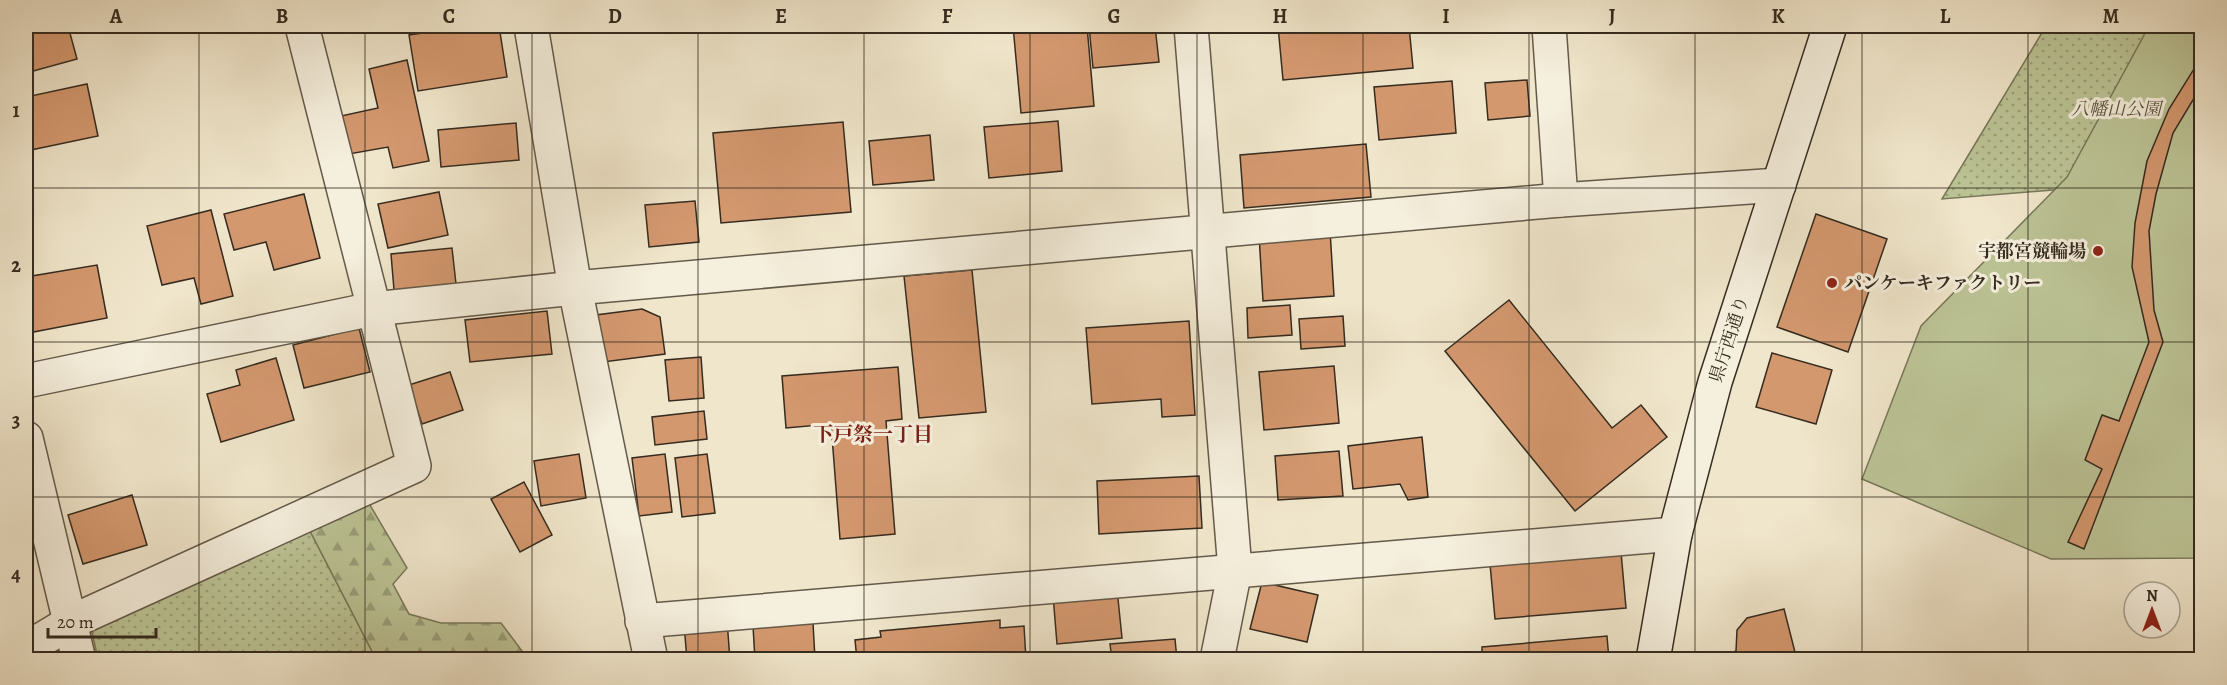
<svg xmlns="http://www.w3.org/2000/svg" width="2227" height="685" font-family="Alegreya,'Noto Serif JP',serif">
<style>
.grass{fill:url(#grass-dots);stroke:#78785a;stroke-width:1.5}
.forest{fill:url(#forest-firs);stroke:#78785a;stroke-width:1.5}
.pitch{fill:#bcc496;stroke:#78785a;stroke-width:1.5}
.building{fill:#d4986f;stroke:#352b1f;stroke-width:1.5}
.lines{fill:none;stroke-linecap:round;stroke-linejoin:round}
.street-casing{stroke:#645a4a;stroke-width:36}
.secondary-casing{stroke:#352b1f;stroke-width:36}
.street{stroke:#f5efdd;stroke-width:33}
.secondary{stroke:#f5efdd;stroke-width:33}
.grid{fill:none;stroke:#352b1f;stroke-width:1.5;stroke-opacity:0.55}
.poi-dot{fill:#8f2418;stroke:#f5efdd;stroke-width:2}
.labels{text-anchor:middle;dominant-baseline:central;stroke-width:6;stroke-linejoin:round;paint-order:stroke}
.park-label{font-size:18px;font-style:italic;fill:#57513d;stroke:#f5efdd}
.poi-label{font-size:18px;font-weight:bold;fill:#352b1f;stroke:#f5efdd;text-anchor:end}
.street-label{font-size:18px;fill:#352b1f;stroke:#f5efdd}
.neighbourhood-label{font-size:20px;font-weight:bold;fill:#7a1f14;stroke:#f5efdd}
.neatline{fill:none;stroke:#352b1f;stroke-width:2}
.grid-label{font-size:20px;text-anchor:middle;font-weight:bold;fill:#352b1f}
</style>
<defs>
<pattern id="grass-dots" width="8" height="8" patternUnits="userSpaceOnUse" patternTransform="scale(1.5)"><rect width="8" height="8" fill="#bcc496"/><path d="M2 2h.1M6 6h.1" fill="none" stroke="#9a9f7a" stroke-width="1.8" stroke-linecap="round"/></pattern>
<pattern id="forest-firs" width="22" height="20" patternUnits="userSpaceOnUse" patternTransform="scale(1.5)"><rect width="22" height="20" fill="#bcc496"/><path d="M5 1l3.5 6h-7zM16 11l3.5 6h-7z" fill="#9a9f7a"/></pattern>
</defs>
<rect width="100%" height="100%" fill="#f0e6cb"/>
<filter id="stains"><feTurbulence type="fractalNoise" baseFrequency=".00333" numOctaves="4"/><feColorMatrix values="0 0 0 0 .2 0 0 0 0 .09 0 0 0 0 .02 0 0 0 .5 -.17"/></filter>
<radialGradient id="worn" r=".72"><stop offset=".6" stop-color="#630" stop-opacity="0"/><stop offset="1" stop-color="#630" stop-opacity=".3"/></radialGradient>
<g class="grass">
<path d="M 2046,26 L 2201,26 L 2089,187 L 1942,199 Z"/>
<path d="M 308,527 L 376,659 L 98,659 L 91,628 Z"/>
</g>
<path class="forest" d="M 367,500 L 407,568 L 393,584 L 409,614 L 441,623 L 501,623 L 528,659 L 376,659 L 308,527 Z"/>
<path class="pitch" d="M 2149,26 L 2201,26 L 2201,558 L 2051,559 L 1862,479 L 1921,326 L 2067,177 Z"/>
<g class="building">
<path d="M 26,26 L 68,26 L 77,59 L 26,73 Z"/>
<path d="M 469,26 L 499,26 L 507,77 L 418,91 L 409,35 Z"/>
<path d="M 1013,26 L 1087,26 L 1094,106 L 1021,113 Z"/>
<path d="M 1089,26 L 1155,26 L 1159,62 L 1093,68 Z"/>
<path d="M 1278,26 L 1409,26 L 1413,68 L 1283,80 Z"/>
<path d="M 2202,56 L 2202,85 L 2173,133 L 2156,194 L 2149,231 L 2154,310 L 2163,342 L 2084,549 L 2068,542 L 2102,469 L 2085,460 L 2102,415 L 2119,421 L 2149,342 L 2132,267 L 2135,223 L 2147,161 L 2169,109 Z"/>
<path d="M 407,60 L 429,161 L 393,168 L 388,147 L 349,154 L 341,116 L 378,108 L 369,69 Z"/>
<path d="M 1527,80 L 1530,116 L 1488,120 L 1485,83 Z"/>
<path d="M 1452,81 L 1456,133 L 1379,140 L 1374,87 Z"/>
<path d="M 87,84 L 98,136 L 26,151 L 26,97 Z"/>
<path d="M 1058,121 L 1062,171 L 989,178 L 984,127 Z"/>
<path d="M 843,122 L 851,212 L 721,223 L 713,133 Z"/>
<path d="M 516,123 L 519,160 L 441,167 L 438,130 Z"/>
<path d="M 930,135 L 934,180 L 873,185 L 869,141 Z"/>
<path d="M 1366,144 L 1371,197 L 1244,208 L 1240,155 Z"/>
<path d="M 439,192 L 448,235 L 388,248 L 378,204 Z"/>
<path d="M 304,194 L 320,258 L 274,270 L 266,242 L 234,250 L 224,214 Z"/>
<path d="M 695,201 L 699,242 L 649,247 L 645,205 Z"/>
<path d="M 211,210 L 233,296 L 201,304 L 194,278 L 162,285 L 147,226 Z"/>
<path d="M 1816,214 L 1887,239 L 1848,352 L 1777,327 Z"/>
<path d="M 1330,230 L 1334,296 L 1263,301 L 1259,235 Z"/>
<path d="M 452,248 L 456,284 L 394,290 L 391,254 Z"/>
<path d="M 97,265 L 107,318 L 28,333 L 26,277 Z"/>
<path d="M 972,270 L 986,412 L 919,418 L 904,276 Z"/>
<path d="M 1509,300 L 1612,428 L 1641,405 L 1667,437 L 1575,511 L 1445,351 Z"/>
<path d="M 1290,305 L 1292,335 L 1248,338 L 1247,308 Z"/>
<path d="M 642,309 L 660,317 L 665,354 L 603,362 L 596,315 Z"/>
<path d="M 547,311 L 552,354 L 470,362 L 465,320 Z"/>
<path d="M 1343,316 L 1345,346 L 1301,349 L 1299,319 Z"/>
<path d="M 1189,321 L 1195,415 L 1162,417 L 1161,399 L 1092,404 L 1086,328 Z"/>
<path d="M 359,328 L 370,372 L 304,388 L 293,345 Z"/>
<path d="M 1772,353 L 1832,370 L 1816,424 L 1756,407 Z"/>
<path d="M 701,357 L 704,398 L 669,401 L 665,360 Z"/>
<path d="M 276,358 L 294,420 L 221,442 L 207,394 L 240,385 L 236,370 Z"/>
<path d="M 1334,366 L 1339,423 L 1264,430 L 1259,372 Z"/>
<path d="M 898,367 L 902,419 L 886,421 L 895,534 L 840,539 L 831,424 L 786,428 L 782,376 Z"/>
<path d="M 450,372 L 463,410 L 422,424 L 409,385 Z"/>
<path d="M 704,411 L 707,439 L 655,445 L 652,417 Z"/>
<path d="M 1422,437 L 1428,497 L 1408,500 L 1400,484 L 1353,489 L 1348,446 Z"/>
<path d="M 1339,451 L 1343,496 L 1278,500 L 1275,456 Z"/>
<path d="M 579,454 L 586,498 L 541,506 L 534,461 Z"/>
<path d="M 665,454 L 672,512 L 639,516 L 632,458 Z"/>
<path d="M 707,454 L 715,513 L 682,517 L 675,458 Z"/>
<path d="M 1199,476 L 1202,528 L 1099,534 L 1097,481 Z"/>
<path d="M 524,482 L 552,535 L 520,552 L 491,499 Z"/>
<path d="M 132,495 L 147,545 L 83,564 L 68,515 Z"/>
<path d="M 1621,552 L 1626,608 L 1495,619 L 1490,564 Z"/>
<path d="M 1262,582 L 1318,595 L 1307,642 L 1250,629 Z"/>
<path d="M 1117,589 L 1122,638 L 1057,644 L 1053,595 Z"/>
<path d="M 1784,609 L 1797,660 L 1711,660 L 1736,651 L 1737,630 L 1747,618 Z"/>
<path d="M 727,620 L 730,660 L 687,660 L 684,624 Z"/>
<path d="M 1000,620 L 1000,628 L 1024,626 L 1026,660 L 857,660 L 855,640 L 881,637 L 880,631 Z"/>
<path d="M 813,623 L 815,659 L 755,660 L 753,626 Z"/>
<path d="M 1607,636 L 1609,660 L 1482,660 L 1482,647 Z"/>
<path d="M 1175,639 L 1177,660 L 1112,660 L 1110,644 Z"/>
</g>
<g class="lines">
<defs>
<g id="street">
<path d="M 531,26 L 575,288 L 651,660"/>
<path d="M 1191,26 L 1235,570 L 1217,660"/>
<path d="M 1549,26 L 1561,200"/>
<path d="M 26,381 L 373,309 L 575,288 L 1561,200 L 1779,185"/>
<path d="M 26,438 L 79,660"/>
<path d="M 642,621 L 1675,534"/>
<path d="M 26,649 L 71,622 L 414,466 L 302,26"/>
</g>
<path id="secondary" d="M 1653,660 L 1675,534 L 1715,382 L 1830,26"/>
</defs>
<use href="#street" class="street-casing"/>
<use href="#secondary" class="secondary-casing"/>
<use href="#street" class="street"/>
<use href="#secondary" class="secondary"/>
</g>
<path class="grid" d="M 199,26 L 199,660M 365,26 L 365,660M 532,26 L 532,660M 698,26 L 698,660M 864,26 L 864,660M 1030,26 L 1030,660M 1197,26 L 1197,660M 1363,26 L 1363,660M 1529,26 L 1529,660M 1695,26 L 1695,660M 1862,26 L 1862,660M 2028,26 L 2028,660M 26,188 L 2202,188M 26,342 L 2202,342M 26,497 L 2202,497"/>
<g class="poi-dot">
<circle cx="2098" cy="251" r="6"/>
<circle cx="1832" cy="283" r="6"/>
</g>
<g class="labels">
<g class="park-label">
<text x="2116" y="109">八幡山公園</text>
</g>
<g class="poi-label">
<text x="2086" y="251">宇都宮競輪場</text>
<text x="1844" y="283" text-anchor="start">パンケーキファクトリー</text>
</g>
<g class="street-label">
<text transform="translate(1729 339) rotate(-72)">県庁西通り</text>
</g>
<g class="neighbourhood-label">
<text x="873" y="434">下戸祭一丁目</text>
</g>
</g>
<rect width="2227" height="685" fill="none" stroke="#f0e6cb" stroke-width="66"/>
<g transform="translate(2152 610)"><circle r="28" fill="#f5efdd" stroke="#a8a191" stroke-width="1.5"/>
<path d="M0-4.5L10 22L0 15L-10 22Z" fill="#8f2418"/>
<text y="-9" font-size="16" font-weight="bold" text-anchor="middle" fill="#352b1f">N</text>
</g>
<path d="M48 628v9h108v-9" fill="none" stroke="#352b1f" stroke-width="3"/>
<text x="57" y="628" font-size="18" fill="#352b1f" stroke="#f5efdd" stroke-width="4.5" paint-order="stroke">20 m</text>
<rect x="33" y="33" width="2161" height="619" class="neatline"/>
<g class="grid-label">
<text x="116" y="23">A</text>
<text x="282" y="23">B</text>
<text x="449" y="23">C</text>
<text x="615" y="23">D</text>
<text x="781" y="23">E</text>
<text x="947" y="23">F</text>
<text x="1114" y="23">G</text>
<text x="1280" y="23">H</text>
<text x="1446" y="23">I</text>
<text x="1612" y="23">J</text>
<text x="1778" y="23">K</text>
<text x="1945" y="23">L</text>
<text x="2111" y="23">M</text>
<text x="16" y="117">1</text>
<text x="16" y="272">2</text>
<text x="16" y="427">3</text>
<text x="16" y="581">4</text>
</g>
<rect width="100%" height="100%" filter="url(#stains)"/>
<rect width="100%" height="100%" fill="url(#worn)"/>
</svg>
